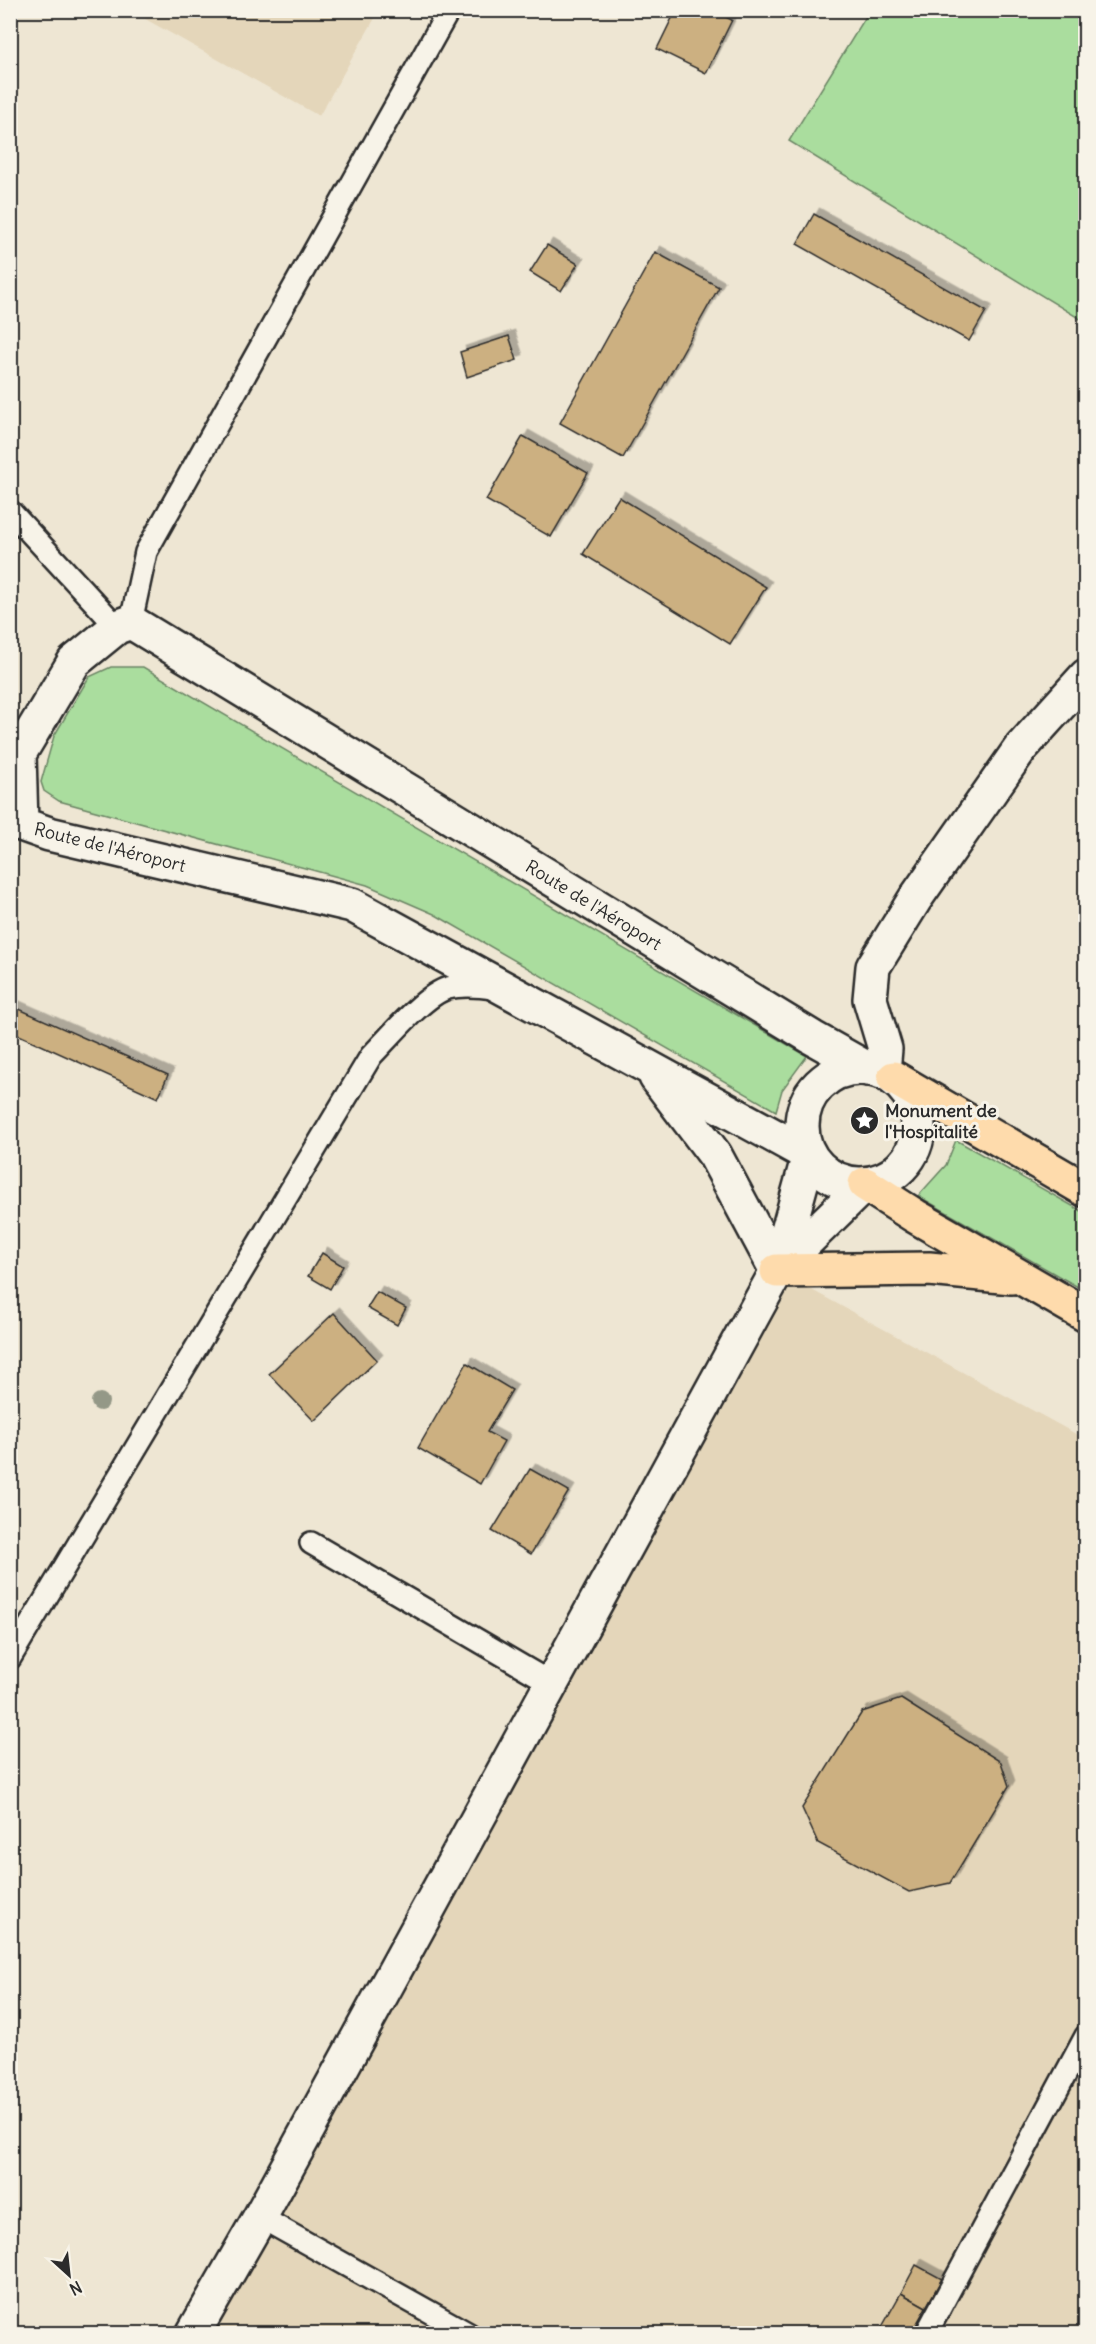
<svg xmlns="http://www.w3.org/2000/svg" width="1096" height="2344" font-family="Delius,sans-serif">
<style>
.built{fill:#e4d6ba}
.green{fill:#aadd9e;stroke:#6a8464;stroke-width:1.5}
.building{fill:#ccb081;stroke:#2b2b2b;stroke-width:1.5;filter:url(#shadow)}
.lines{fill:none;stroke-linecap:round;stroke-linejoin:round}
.service-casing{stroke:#2b2b2b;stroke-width:26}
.tertiary-casing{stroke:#2b2b2b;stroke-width:38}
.trunk-casing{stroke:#2b2b2b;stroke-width:38}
.service{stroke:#f7f3e8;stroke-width:21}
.tertiary{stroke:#f7f3e8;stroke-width:33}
.trunk{stroke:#fedbac;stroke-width:33}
.tree{fill:#949887}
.labels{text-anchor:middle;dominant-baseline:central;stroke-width:6;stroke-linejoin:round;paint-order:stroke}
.street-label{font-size:18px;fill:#2b2b2b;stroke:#f7f3e8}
.poi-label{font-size:18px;font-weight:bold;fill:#2b2b2b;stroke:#f7f3e8;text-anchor:start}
</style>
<defs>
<filter id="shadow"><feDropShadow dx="5.5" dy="-5.5" stdDeviation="0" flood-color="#0004"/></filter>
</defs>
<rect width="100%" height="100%" fill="#eee6d3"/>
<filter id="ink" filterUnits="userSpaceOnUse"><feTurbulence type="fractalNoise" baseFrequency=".0167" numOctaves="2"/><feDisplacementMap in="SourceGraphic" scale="12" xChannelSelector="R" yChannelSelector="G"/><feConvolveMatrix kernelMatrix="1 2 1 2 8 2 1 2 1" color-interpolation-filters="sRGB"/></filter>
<g filter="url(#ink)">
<g class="built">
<path d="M 131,11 L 379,10 L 379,11 L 319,116 Z"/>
<path d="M 777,1271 L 1085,1439 L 1085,2333 L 181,2334 Z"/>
</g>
<g class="green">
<path d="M 870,10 L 1085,11 L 1085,322 L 789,141 Z"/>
<path d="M 111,667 L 143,667 L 807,1056 L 782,1090 L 776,1111 L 434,914 L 367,885 L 59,801 L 44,791 L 41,782 L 54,736 L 89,677 Z"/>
<path d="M 956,1140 L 1085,1213 L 1085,1291 L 918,1196 L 946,1165 Z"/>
</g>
<g class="building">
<path d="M 676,10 L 711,10 L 732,20 L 706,73 L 657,49 Z"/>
<path d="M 814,214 L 986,311 L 969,341 L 797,244 Z"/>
<path d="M 547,245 L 578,264 L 561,291 L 530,272 Z"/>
<path d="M 655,252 L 719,287 L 623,458 L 560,423 Z"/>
<path d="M 509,336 L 517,360 L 467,377 L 460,352 Z"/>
<path d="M 523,436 L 588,473 L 551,537 L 486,500 Z"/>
<path d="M 619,497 L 766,587 L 730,644 L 583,554 Z"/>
<path d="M 10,1005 L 168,1075 L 158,1098 L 10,1031 Z"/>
<path d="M 322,1253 L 343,1266 L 330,1289 L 308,1276 Z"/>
<path d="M 377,1292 L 406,1308 L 397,1325 L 367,1308 Z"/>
<path d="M 334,1313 L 377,1360 L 314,1421 L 269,1374 Z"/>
<path d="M 467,1363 L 512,1390 L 487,1432 L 504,1441 L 480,1484 L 418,1448 Z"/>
<path d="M 530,1469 L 569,1491 L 531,1554 L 492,1531 Z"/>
<path d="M 901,1699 L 1001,1762 L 1009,1786 L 950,1883 L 909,1892 L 818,1843 L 802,1808 L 862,1712 Z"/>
<path d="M 916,2265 L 942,2279 L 926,2307 L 901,2293 Z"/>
<path d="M 901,2293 L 926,2307 L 911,2334 L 878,2334 Z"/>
</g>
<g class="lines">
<defs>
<g id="service">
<path d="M 10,511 L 117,627"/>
<path d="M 131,622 L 146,552 L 449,10"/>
<path d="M 311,1543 L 551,1683"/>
<path d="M 10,1658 L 371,1056 C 389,1038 424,995 448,988 C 463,984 480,986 495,988"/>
<path d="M 260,2217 L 469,2334"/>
<path d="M 926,2334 L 1086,2036"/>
</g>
<g id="tertiary">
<circle cx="860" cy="1126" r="58"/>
<path d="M 883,1072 L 885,1049 L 870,999 L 873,967 L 915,899 L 1020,749 L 1086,676"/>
<path d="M 656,1077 L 715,1155 L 777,1271"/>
<path d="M 778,1269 L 865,1184"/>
<path id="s1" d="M 193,2334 L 260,2217 L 777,1271 L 809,1155 L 352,905 L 49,834 L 21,824 L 19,754 L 74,662 L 117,627 L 131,622 L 813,1038 L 868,1069"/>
</g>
<g id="trunk">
<path d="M 894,1078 L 1086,1190"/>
<path d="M 865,1184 L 915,1216 L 1086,1315"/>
<path d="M 777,1271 L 929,1269 L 1012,1277"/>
</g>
</defs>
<use href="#service" class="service-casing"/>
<use href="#tertiary" class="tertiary-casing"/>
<use href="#trunk" class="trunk-casing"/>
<use href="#service" class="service"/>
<use href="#tertiary" class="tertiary"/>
<use href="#trunk" class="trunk"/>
</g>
<circle class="tree" cx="100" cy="1402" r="9"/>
</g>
<defs>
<symbol id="sight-disc" viewBox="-11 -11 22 22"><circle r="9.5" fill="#2b2b2b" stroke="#f7f3e8"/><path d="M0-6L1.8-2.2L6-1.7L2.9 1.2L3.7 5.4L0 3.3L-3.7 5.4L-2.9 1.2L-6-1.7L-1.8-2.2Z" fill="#fff"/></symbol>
</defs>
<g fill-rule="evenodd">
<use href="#sight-disc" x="848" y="1104" width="33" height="33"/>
</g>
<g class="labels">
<g class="street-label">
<text transform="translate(110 847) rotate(14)">Route de l'Aéroport</text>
<text stroke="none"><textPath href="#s1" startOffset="2985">Route de l'Aéroport</textPath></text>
</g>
<g class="poi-label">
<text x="885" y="1110">Monument de<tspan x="885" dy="21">l'Hospitalité</tspan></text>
</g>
</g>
<rect width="1096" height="2344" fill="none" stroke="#f7f3e8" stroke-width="36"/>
<rect x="18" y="18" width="1060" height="2308" fill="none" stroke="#2b2b2b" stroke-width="2" filter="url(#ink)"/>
<g transform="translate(69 2275) rotate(153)" stroke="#f7f3e8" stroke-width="4.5" paint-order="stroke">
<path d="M0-4.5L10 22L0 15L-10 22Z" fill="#2b2b2b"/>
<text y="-9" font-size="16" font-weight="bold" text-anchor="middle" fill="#2b2b2b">N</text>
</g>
</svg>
